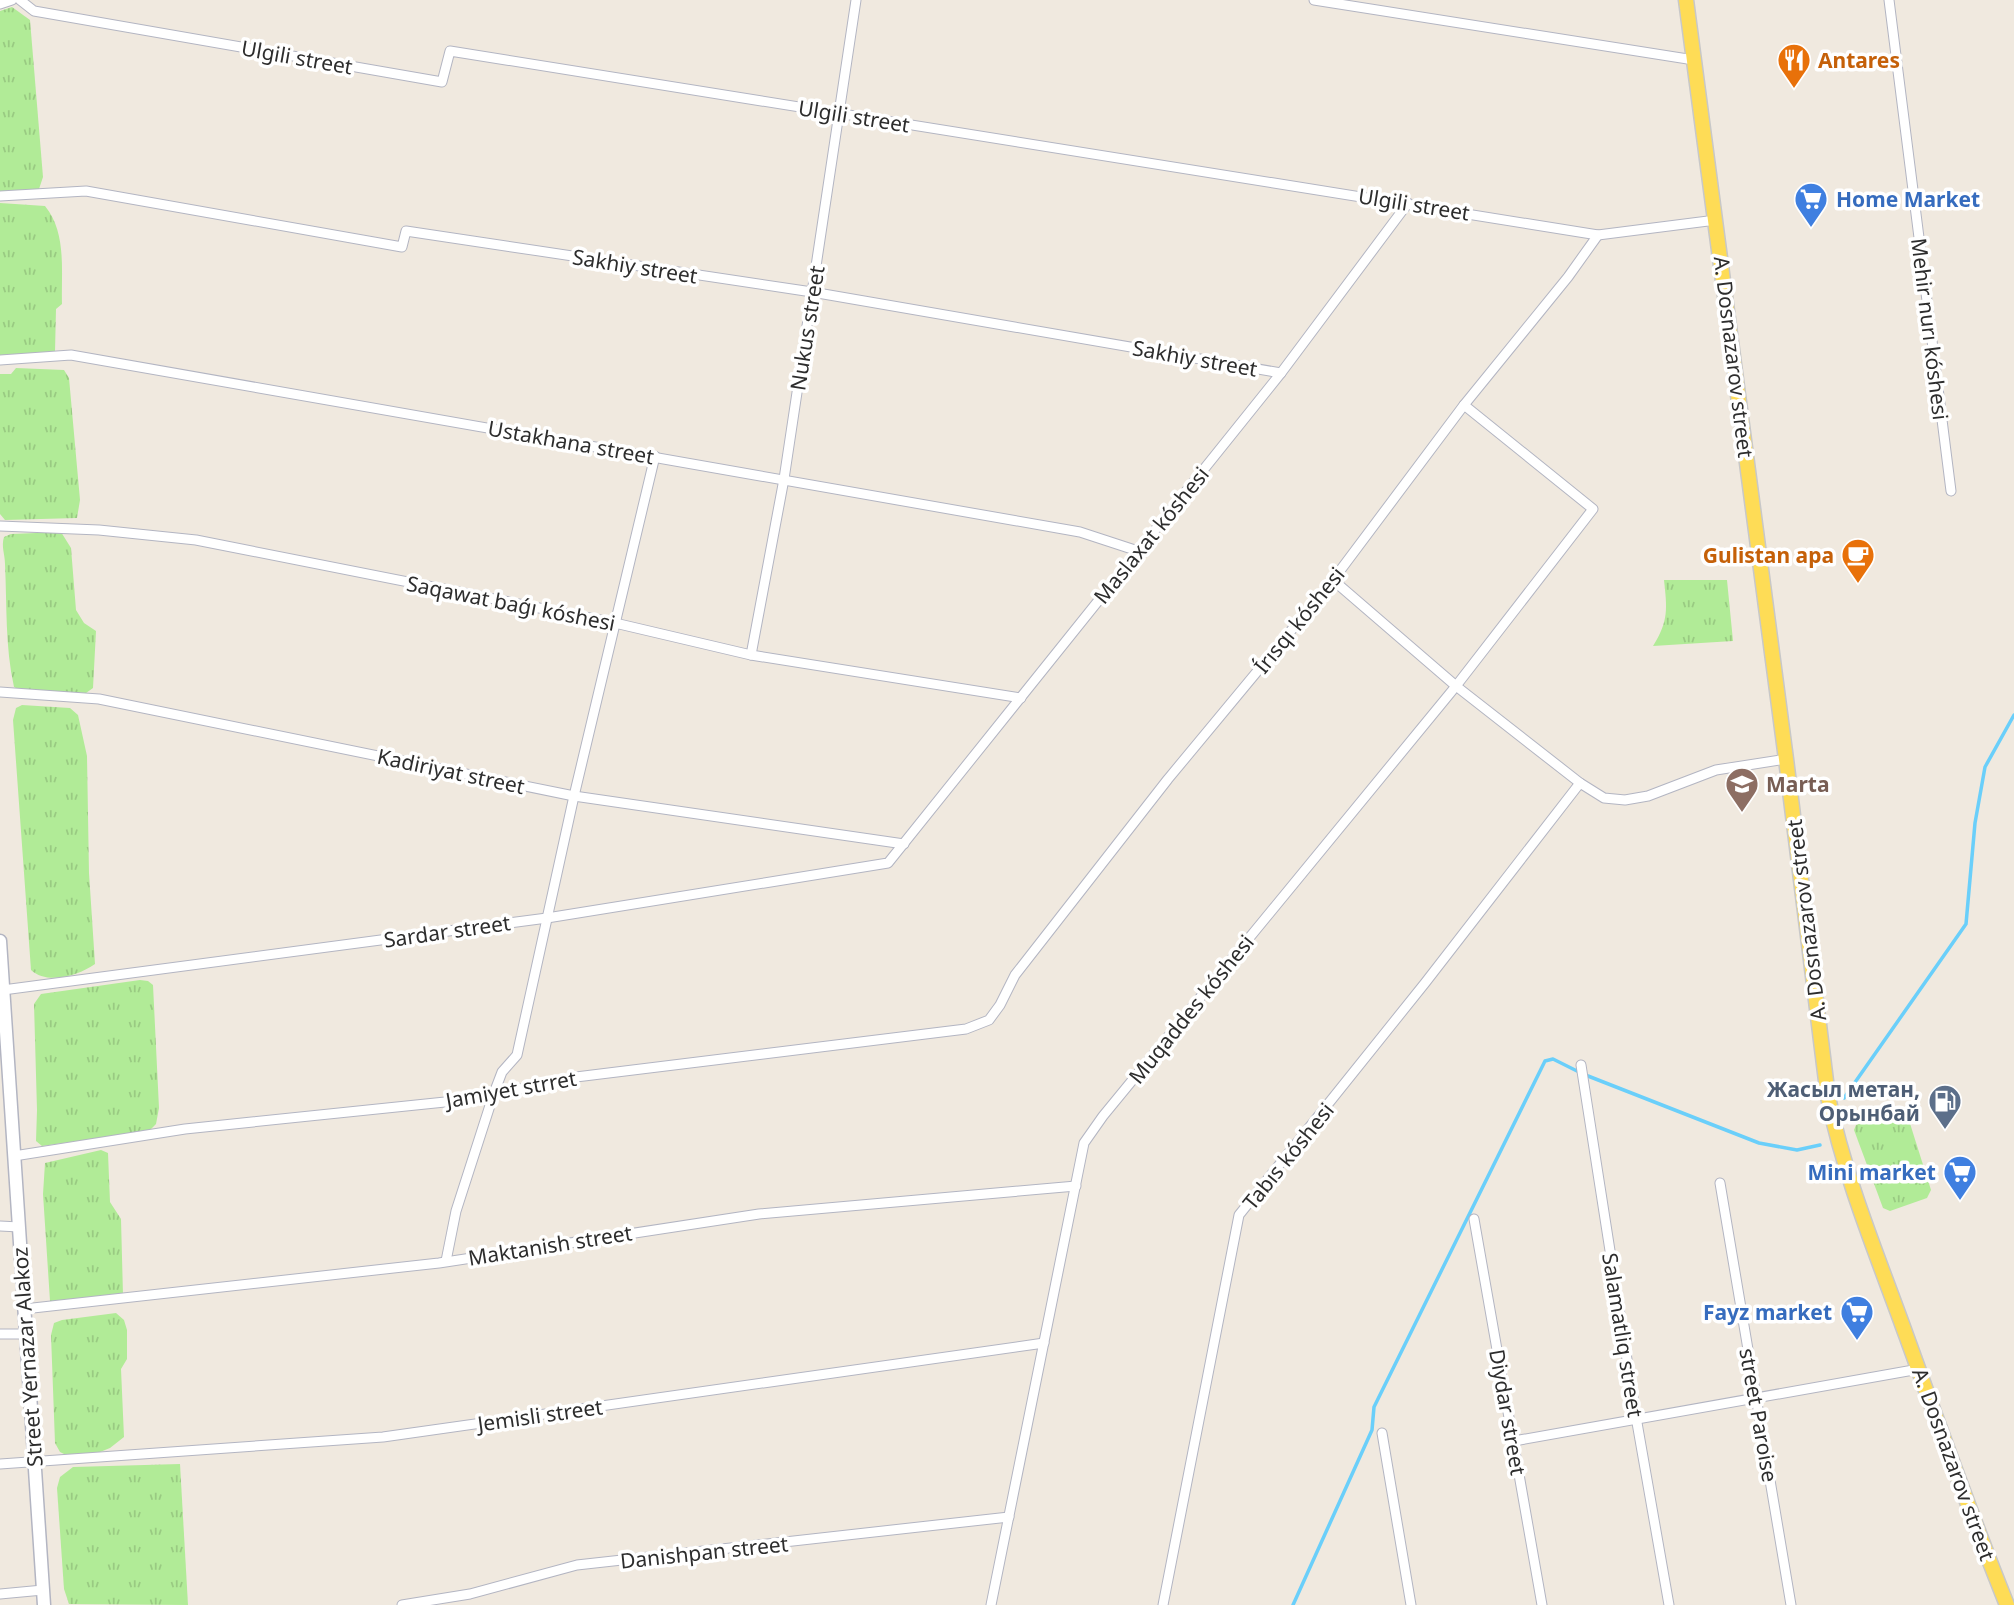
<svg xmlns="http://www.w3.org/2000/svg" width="2014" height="1605" font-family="'Noto Sans',sans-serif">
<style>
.grass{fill:url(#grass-tufts)}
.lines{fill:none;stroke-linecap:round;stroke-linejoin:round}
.stream{stroke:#6acffa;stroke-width:3.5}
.street-casing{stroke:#b3b5c2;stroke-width:11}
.secondary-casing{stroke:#b3b5c2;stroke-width:15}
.primary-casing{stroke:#c8c8c8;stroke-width:17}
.street{stroke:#fff;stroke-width:9}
.secondary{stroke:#fff;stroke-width:12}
.primary{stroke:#fedc56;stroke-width:14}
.labels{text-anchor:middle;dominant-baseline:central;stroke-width:7;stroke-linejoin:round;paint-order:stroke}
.street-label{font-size:21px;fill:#2d2d2d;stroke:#fff}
.food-label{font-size:21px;font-weight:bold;fill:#c56008;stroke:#fff;text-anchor:start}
.shop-label{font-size:21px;font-weight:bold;fill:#366cbe;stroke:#fff;text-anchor:end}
.education-label{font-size:21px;font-weight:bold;fill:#785e54;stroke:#fff;text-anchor:start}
.service-label{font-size:21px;font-weight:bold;fill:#4e5e75;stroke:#fff;text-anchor:end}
</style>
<defs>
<pattern id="grass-tufts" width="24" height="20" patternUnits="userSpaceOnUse" patternTransform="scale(1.75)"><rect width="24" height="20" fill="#b1eb97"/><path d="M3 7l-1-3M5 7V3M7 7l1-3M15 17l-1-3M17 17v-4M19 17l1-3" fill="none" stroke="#99ca82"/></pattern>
</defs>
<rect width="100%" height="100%" fill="#f0e9df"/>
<g class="grass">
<path d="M 12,7 L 30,20 L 43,177 L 38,192 L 0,193 L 0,11 Z"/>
<path d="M 0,203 L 45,206 C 67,233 61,271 62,304 L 56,309 L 55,352 L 0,356 Z"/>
<path d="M 16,368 L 64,370 L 69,378 L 80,500 L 77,518 L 5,520 L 0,514 L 0,374 L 11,374 Z"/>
<path d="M 61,532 L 71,548 L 76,610 L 84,623 L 96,631 L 93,688 L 86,693 L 20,690 L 14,687 C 5,646 7,606 5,564 C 5,554 1,547 4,537 L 11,534 Z"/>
<path d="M 1664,580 L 1727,580 L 1733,641 L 1653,646 C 1669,621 1667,608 1664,580 Z"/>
<path d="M 22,705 L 70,708 L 78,715 L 87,756 L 89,873 L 95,964 C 78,976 47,985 31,970 L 13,720 L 16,708 Z"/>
<path d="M 140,980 L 148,981 L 153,985 L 159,1108 L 156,1124 L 149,1131 L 42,1146 L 36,1141 L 37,1110 L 34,1004 L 41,994 Z"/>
<path d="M 1902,1109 L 1907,1114 L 1931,1190 L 1927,1198 L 1890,1211 L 1883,1208 L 1854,1130 L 1856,1125 Z"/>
<path d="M 101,1150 L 108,1153 L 110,1202 L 121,1219 L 123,1295 L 60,1302 L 50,1301 L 43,1194 L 45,1163 Z"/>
<path d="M 116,1313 L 124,1320 L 127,1330 L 127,1359 L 121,1369 L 124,1437 L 110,1448 L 95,1454 L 68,1456 L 60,1452 L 55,1443 L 51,1335 L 54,1323 L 62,1320 Z"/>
<path d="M 180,1464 L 188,1605 L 69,1604 L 64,1589 L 57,1488 L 60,1477 L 73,1467 Z"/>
</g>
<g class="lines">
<g class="stream">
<path d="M 1588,1076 L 1759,1143 L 1797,1150 L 1820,1145"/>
<path d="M 1844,1098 L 1966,924 L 1975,823 L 1985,767 L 2014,715"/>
<path d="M 1293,1605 L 1372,1430 L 1374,1407 L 1545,1061 L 1553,1059 L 1577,1071"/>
</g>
<defs>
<g id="street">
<path d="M 20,0 L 34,11 L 442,82 L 450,51 L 1598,235 L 1716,220"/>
<path d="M 1314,0 L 1694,60"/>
<path d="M 1889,0 L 1951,491"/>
<path d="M 0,4 L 12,0"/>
<path d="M 0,196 L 86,191 L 402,247 L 406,231 L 812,292 L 1281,373"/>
<path d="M 0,360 L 71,355 L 1080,532 L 1138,551"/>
<path d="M 0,526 L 99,530 L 196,540 L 615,623 L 751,655 L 1021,698"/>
<path d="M 1333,580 L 1456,686 L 1580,783 L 1604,798 L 1625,800 L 1648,796 L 1716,770 L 1786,759"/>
<path d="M 751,655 L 784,479 L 856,0"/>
<path d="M 0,692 L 99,699 L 574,796 L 904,844"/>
<path d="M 3,990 L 547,918 L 888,863 L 1281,373 L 1408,203"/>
<path d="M 1581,1065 L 1636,1417 L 1669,1605"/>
<path d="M 14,1156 L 185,1129 L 474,1099 L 576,1077 L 966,1029 L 989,1020 L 1000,1005 L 1015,975 L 1168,779 L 1333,580 L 1464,405 L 1568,277 L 1598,235"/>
<path d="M 1720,1183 L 1791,1605"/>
<path d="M 1474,1219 L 1542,1605"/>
<path d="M 0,1226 L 19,1227"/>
<path d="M 446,1261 L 456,1211 L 494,1093 L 502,1072 L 517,1055 L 574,796 L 655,456"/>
<path d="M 24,1309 L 439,1263 L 759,1214 L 1076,1186"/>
<path d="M 0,1334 L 25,1334"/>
<path d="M 1382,1433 L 1411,1605"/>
<path d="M 1514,1441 L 1919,1369"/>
<path d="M 0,1464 L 383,1437 L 1044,1343"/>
<path d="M 0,1594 L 43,1590"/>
<path d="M 402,1605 L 470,1594 L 577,1565 L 1009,1517"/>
<path d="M 991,1605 L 1084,1143 L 1103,1116 L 1456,686 L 1593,509 L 1464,405"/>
<path d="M 1163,1605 L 1239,1215 L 1425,983 L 1580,783"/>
</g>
<path id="secondary" d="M 0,941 L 44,1605"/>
<path id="primary" d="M 1686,0 L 1786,759 L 1828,1097 C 1845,1179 1878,1257 1906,1335 C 1939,1426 1971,1516 2007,1605"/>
</defs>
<use href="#street" class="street-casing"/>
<use href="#secondary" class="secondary-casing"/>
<use href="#primary" class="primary-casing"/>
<use href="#street" class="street"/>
<use href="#secondary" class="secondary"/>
<use href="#primary" class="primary"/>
</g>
<defs>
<symbol id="restaurant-pin" viewBox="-11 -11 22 30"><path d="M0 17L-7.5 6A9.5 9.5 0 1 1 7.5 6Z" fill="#e8710a" stroke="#fff"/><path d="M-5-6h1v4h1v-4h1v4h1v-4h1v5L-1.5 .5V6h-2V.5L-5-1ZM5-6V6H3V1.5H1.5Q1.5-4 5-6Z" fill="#fff"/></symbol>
<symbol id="supermarket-pin" viewBox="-11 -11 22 30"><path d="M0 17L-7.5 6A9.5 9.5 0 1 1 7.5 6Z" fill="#3f7fe0" stroke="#fff"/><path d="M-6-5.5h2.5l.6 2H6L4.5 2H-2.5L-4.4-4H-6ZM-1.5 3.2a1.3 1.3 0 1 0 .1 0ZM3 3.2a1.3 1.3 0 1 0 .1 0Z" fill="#fff"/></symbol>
<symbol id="cafe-pin" viewBox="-11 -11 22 30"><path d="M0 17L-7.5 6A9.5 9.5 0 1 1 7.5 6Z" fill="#e8710a" stroke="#fff"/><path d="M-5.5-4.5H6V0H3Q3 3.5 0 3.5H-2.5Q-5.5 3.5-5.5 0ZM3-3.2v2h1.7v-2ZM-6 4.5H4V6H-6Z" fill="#fff"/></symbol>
<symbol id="school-pin" viewBox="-11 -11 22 30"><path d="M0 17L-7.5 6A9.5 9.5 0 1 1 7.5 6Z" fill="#8d6e63" stroke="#fff"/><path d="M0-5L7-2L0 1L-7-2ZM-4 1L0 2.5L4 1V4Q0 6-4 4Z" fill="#fff"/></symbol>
<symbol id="fuel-pin" viewBox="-11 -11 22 30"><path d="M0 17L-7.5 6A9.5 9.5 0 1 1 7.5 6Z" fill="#5c6f8a" stroke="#fff"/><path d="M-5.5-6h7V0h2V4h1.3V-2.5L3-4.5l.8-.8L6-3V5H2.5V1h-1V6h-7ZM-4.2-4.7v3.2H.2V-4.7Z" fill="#fff"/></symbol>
</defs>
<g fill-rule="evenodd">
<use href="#restaurant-pin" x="1775" y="41" width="38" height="52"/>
<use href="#supermarket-pin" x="1792" y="180" width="38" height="52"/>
<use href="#cafe-pin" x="1839" y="536" width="38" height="52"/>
<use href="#school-pin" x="1723" y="765" width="38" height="52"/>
<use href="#fuel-pin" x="1926" y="1082" width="38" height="52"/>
<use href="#supermarket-pin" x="1941" y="1153" width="38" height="52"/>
<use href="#supermarket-pin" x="1838" y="1293" width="38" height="52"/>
</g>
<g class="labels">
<g class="street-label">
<text transform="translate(297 57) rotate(10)">Ulgili street</text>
<text transform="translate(854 116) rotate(9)">Ulgili street</text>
<text transform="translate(1414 204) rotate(9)">Ulgili street</text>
<text transform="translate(635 266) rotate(9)">Sakhiy street</text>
<text transform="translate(807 328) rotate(-81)">Nukus street</text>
<text transform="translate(1930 329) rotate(83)">Mehir nurı kóshesi</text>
<text transform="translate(1734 357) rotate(83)">A. Dosnazarov street</text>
<text transform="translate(1195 358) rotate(10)">Sakhiy street</text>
<text transform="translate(571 442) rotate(10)">Ustakhana street</text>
<text transform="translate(1151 535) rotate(-51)">Maslaxat kóshesi</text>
<text transform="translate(511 603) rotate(11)">Saqawat baǵı kóshesi</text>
<text transform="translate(1299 620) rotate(-51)">Írısqı kóshesi</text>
<text transform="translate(451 771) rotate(12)">Kadiriyat street</text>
<text transform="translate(1806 920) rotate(-97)">A. Dosnazarov street</text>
<text transform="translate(447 931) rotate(-8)">Sardar street</text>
<text transform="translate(1191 1009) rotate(-51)">Muqaddes kóshesi</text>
<text transform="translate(511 1089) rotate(-10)">Jamiyet strret</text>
<text transform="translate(1288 1156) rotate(-51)">Tabıs kóshesi</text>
<text transform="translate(550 1245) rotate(-9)">Maktanish street</text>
<text transform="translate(1623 1335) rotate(81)">Salamatliq street</text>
<text transform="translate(27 1357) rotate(-94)">Street Yernazar Alakoz</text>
<text transform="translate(1508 1412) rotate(80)">Diydar street</text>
<text transform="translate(540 1415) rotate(-8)">Jemisli street</text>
<text transform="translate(1759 1415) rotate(80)">street Paroise</text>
<text transform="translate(1954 1464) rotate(70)">A. Dosnazarov street</text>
<text transform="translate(704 1552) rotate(-6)">Danishpan street</text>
</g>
<g class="food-label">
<text x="1818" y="60">Antares</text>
<text x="1834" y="555" text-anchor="end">Gulistan apa</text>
</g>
<g class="shop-label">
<text x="1836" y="199" text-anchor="start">Home Market</text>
<text x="1936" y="1172">Mini market</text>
<text x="1832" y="1312">Fayz market</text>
</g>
<g class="education-label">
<text x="1766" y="784">Marta</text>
</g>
<g class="service-label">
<text x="1920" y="1089">Жасыл метан,<tspan x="1920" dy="24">Орынбай</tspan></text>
</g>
</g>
</svg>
